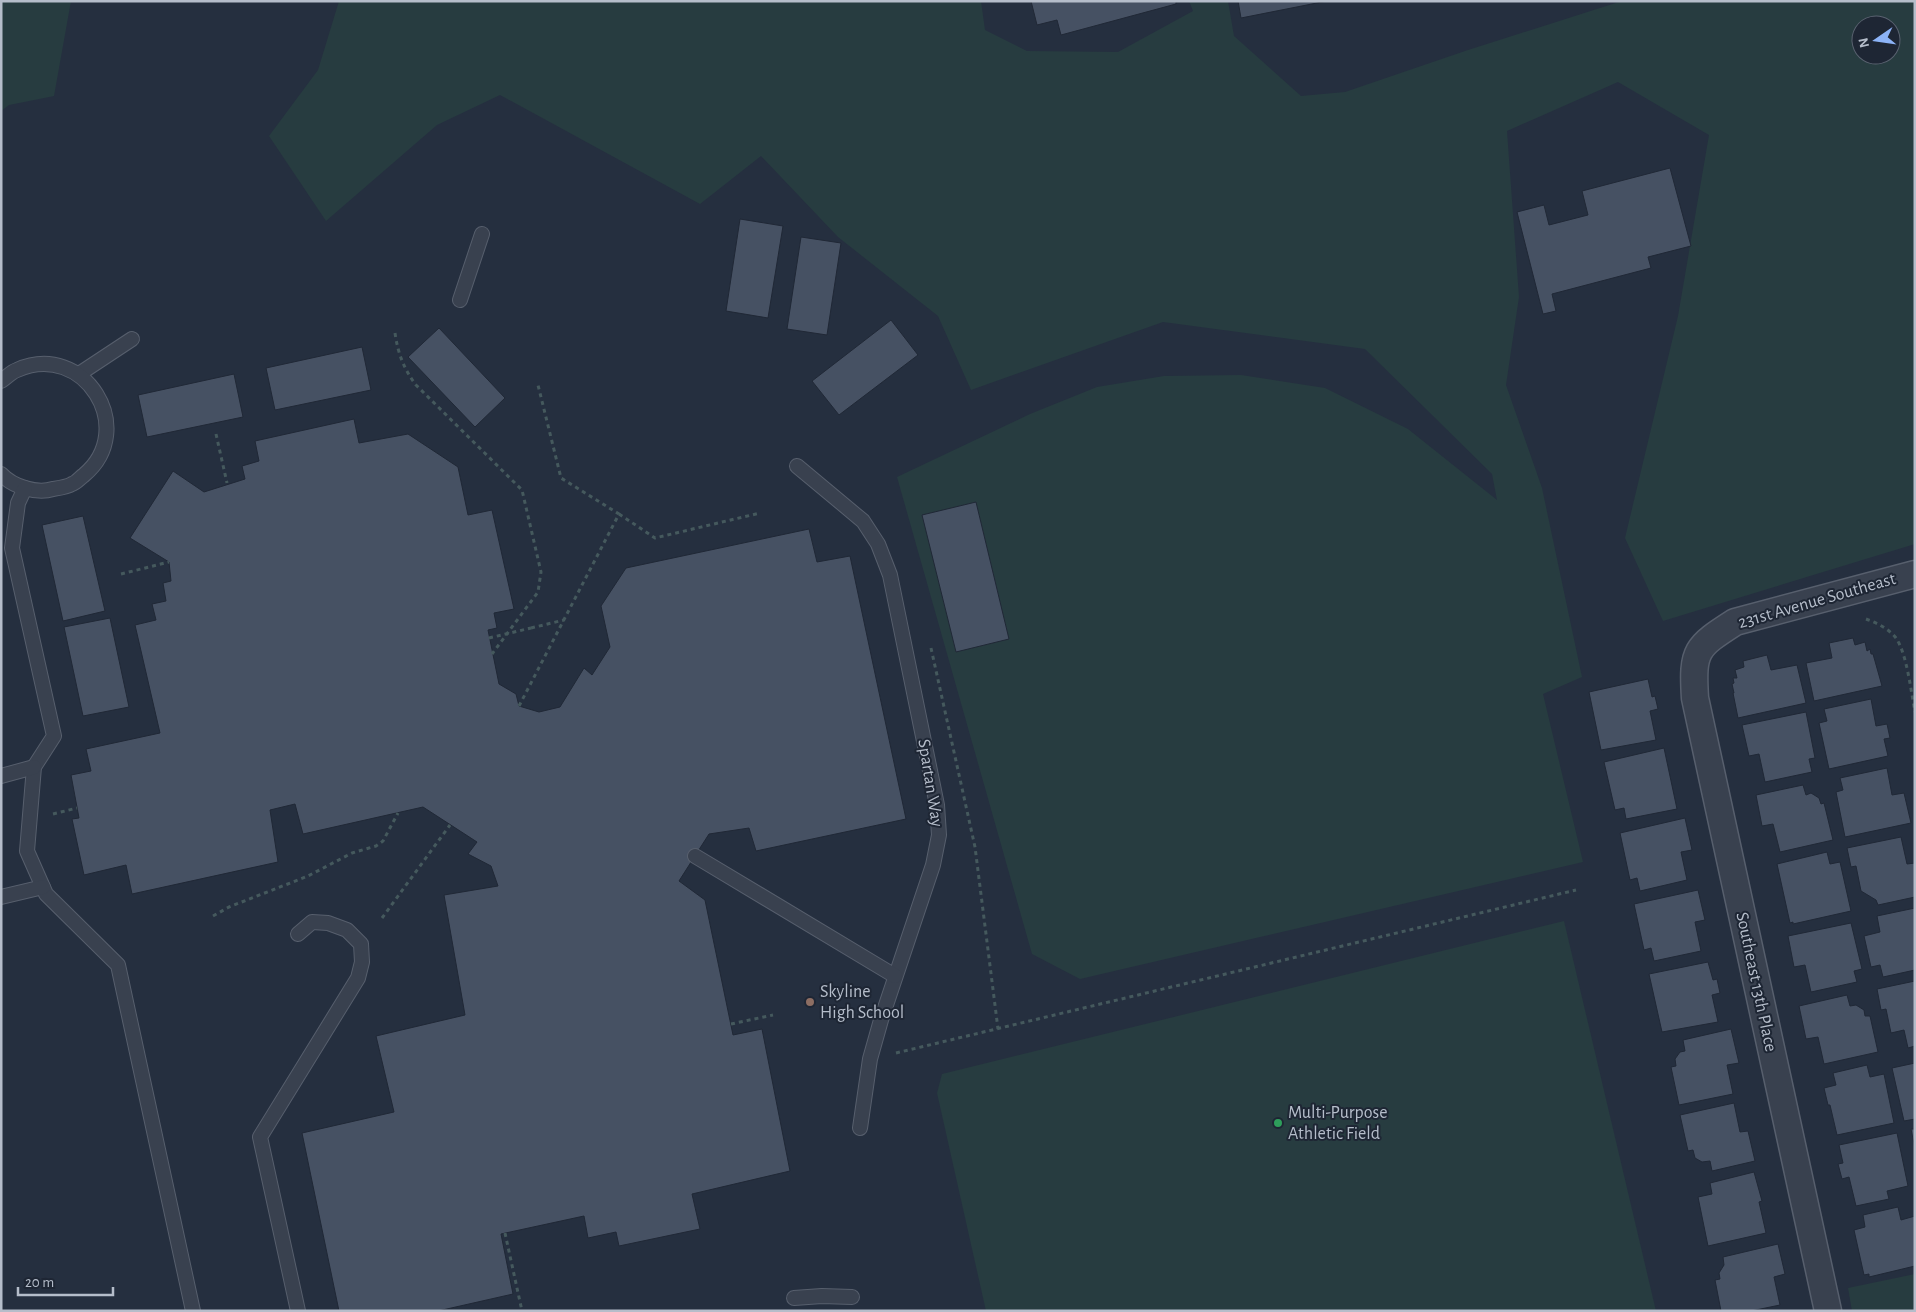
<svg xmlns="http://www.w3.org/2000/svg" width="1916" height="1312" font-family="'Alegreya Sans',sans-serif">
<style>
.green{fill:#273c40;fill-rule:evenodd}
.building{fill:#465163;stroke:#202836}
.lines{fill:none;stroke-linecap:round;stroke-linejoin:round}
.lane-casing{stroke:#575f6d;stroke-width:16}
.street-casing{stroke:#575f6d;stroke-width:29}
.path{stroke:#45595d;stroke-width:3;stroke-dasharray:4 4;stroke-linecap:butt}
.lane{stroke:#39414f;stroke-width:14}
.street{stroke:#39414f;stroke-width:26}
.path-bridge{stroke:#45595d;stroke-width:3;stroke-dasharray:4 4;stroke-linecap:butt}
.education-dot{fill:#8d6e63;stroke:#1e2634;stroke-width:2}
.leisure-dot{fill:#2e9e5b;stroke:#1e2634;stroke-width:2}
.labels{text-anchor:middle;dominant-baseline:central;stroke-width:4;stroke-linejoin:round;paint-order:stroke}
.street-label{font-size:18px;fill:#b5bdca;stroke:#1e2634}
.poi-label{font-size:18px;fill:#b5bdca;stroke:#1e2634;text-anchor:start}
</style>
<rect width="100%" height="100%" fill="#252f3f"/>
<g class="green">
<path d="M 1,1 L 71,1 L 54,96 L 9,105 L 1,111 Z"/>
<path d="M 339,1 L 981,1 L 985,30 L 1027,51 L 1118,52 L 1193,11 L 1189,1 L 1228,1 L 1234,36 L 1301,96 L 1345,92 L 1468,50 L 1622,1 L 1915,1 L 1915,544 L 1663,621 L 1625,538 L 1678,316 L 1709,135 L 1618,82 L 1507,131 L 1519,297 L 1506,385 L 1542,488 L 1582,677 L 1543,694 L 1583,862 L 1080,979 L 1032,954 L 897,477 L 1030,414 L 1097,387 L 1164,376 L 1241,375 L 1325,388 L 1408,429 L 1497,500 L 1492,474 L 1365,349 L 1163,322 L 971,390 L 938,316 L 838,237 L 761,156 L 700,204 L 500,95 L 437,125 L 326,221 L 269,136 L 318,70 ZM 1861,25 L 1891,25 L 1891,55 L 1861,55 Z"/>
<path d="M 1564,921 L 1656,1311 L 986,1311 L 937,1093 L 942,1074 Z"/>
<path d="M 1915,1274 L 1915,1311 L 1852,1311 L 1848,1288 Z"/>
</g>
<g class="building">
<path d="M 1031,1 L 1176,1 L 1176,4 L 1061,35 L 1057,20 L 1037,25 Z"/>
<path d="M 1238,1 L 1327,1 L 1241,18 Z"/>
<path d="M 1670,168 L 1691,246 L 1648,257 L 1651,268 L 1552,294 L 1556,311 L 1543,314 L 1517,212 L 1544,205 L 1549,225 L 1588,215 L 1582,191 Z"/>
<path d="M 740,219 L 783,226 L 768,318 L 726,311 Z"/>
<path d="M 801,237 L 841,243 L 827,335 L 787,329 Z"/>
<path d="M 891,320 L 918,355 L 839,415 L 812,381 Z"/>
<path d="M 439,328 L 505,398 L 475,427 L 408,357 Z"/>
<path d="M 362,347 L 371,390 L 275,410 L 266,368 Z"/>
<path d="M 234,374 L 243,417 L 147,437 L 138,395 Z"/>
<path d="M 354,419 L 359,443 L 408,434 L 458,467 L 468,515 L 492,510 L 514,609 L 494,613 L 497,628 L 488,630 L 499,684 L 516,694 L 519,706 L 539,712 L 560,707 L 584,668 L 592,675 L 610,647 L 601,606 L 626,568 L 809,529 L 817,562 L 850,556 L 906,819 L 756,851 L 749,828 L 709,834 L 679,881 L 705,900 L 733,1035 L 762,1029 L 790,1171 L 692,1194 L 700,1229 L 619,1246 L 616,1232 L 588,1238 L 584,1216 L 501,1234 L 513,1294 L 438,1311 L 339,1311 L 302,1133 L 394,1112 L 376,1036 L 465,1015 L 444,895 L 498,886 L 491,866 L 468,854 L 477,842 L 423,807 L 303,834 L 295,804 L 270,810 L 278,862 L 132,894 L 126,865 L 84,875 L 72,819 L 79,818 L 71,775 L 91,771 L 86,749 L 160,733 L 135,625 L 156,620 L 152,604 L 166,601 L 163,583 L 171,581 L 169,562 L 130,538 L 173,471 L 204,492 L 245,479 L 242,466 L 259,461 L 255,441 Z"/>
<path d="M 976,502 L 1009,639 L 956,652 L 922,515 Z"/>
<path d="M 83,516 L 105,611 L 63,621 L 42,525 Z"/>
<path d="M 110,618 L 129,707 L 83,716 L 64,627 Z"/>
<path d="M 1853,638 L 1855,645 L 1865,642 L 1867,651 L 1870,649 L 1871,654 L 1873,654 L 1882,686 L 1814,701 L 1806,663 L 1832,658 L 1829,643 Z"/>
<path d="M 1767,655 L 1771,670 L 1797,665 L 1806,703 L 1738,718 L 1733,693 L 1734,693 L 1732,684 L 1734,683 L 1733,678 L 1737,678 L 1735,670 L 1744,667 L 1743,661 Z"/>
<path d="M 1648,679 L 1652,697 L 1655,696 L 1658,709 L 1650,711 L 1656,740 L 1601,750 L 1589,692 Z"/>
<path d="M 1871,699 L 1876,726 L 1887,724 L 1890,738 L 1884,739 L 1888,756 L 1829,769 L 1819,723 L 1827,721 L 1824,709 Z"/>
<path d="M 1806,712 L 1815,758 L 1809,759 L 1812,772 L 1765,782 L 1759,754 L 1749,756 L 1742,725 Z"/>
<path d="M 1664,748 L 1677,809 L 1626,819 L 1624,808 L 1615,810 L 1604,762 Z"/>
<path d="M 1887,768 L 1892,795 L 1904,793 L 1911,823 L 1845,837 L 1836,792 L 1843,790 L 1840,778 Z"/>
<path d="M 1803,785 L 1806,795 L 1811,793 L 1819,798 L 1821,804 L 1824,803 L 1833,840 L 1780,852 L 1773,824 L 1762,826 L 1756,795 Z"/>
<path d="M 1685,818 L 1692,850 L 1681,852 L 1687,880 L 1640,891 L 1637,878 L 1630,880 L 1620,833 Z"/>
<path d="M 1901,837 L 1907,864 L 1915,863 L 1915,897 L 1878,905 L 1876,900 L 1861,891 L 1856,866 L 1851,867 L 1847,848 Z"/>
<path d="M 1827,852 L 1830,864 L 1840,862 L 1851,911 L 1793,924 L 1793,922 L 1790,923 L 1777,864 Z"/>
<path d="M 1698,890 L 1705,920 L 1695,922 L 1701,951 L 1654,961 L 1651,948 L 1644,950 L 1634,904 Z"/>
<path d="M 1915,908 L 1915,970 L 1883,977 L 1880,965 L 1871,967 L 1864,936 L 1880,932 L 1877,916 Z"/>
<path d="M 1851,923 L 1862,969 L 1854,971 L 1857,982 L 1811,992 L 1805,965 L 1794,967 L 1788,936 Z"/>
<path d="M 1708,962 L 1713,980 L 1717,979 L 1720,993 L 1712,995 L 1718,1022 L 1662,1032 L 1649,974 Z"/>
<path d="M 1915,981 L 1915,1046 L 1908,1048 L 1904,1030 L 1891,1033 L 1886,1009 L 1881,1010 L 1877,989 Z"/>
<path d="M 1847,995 L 1850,1006 L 1856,1005 L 1864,1010 L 1865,1016 L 1870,1016 L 1878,1052 L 1824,1064 L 1818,1037 L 1806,1039 L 1799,1006 Z"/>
<path d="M 1731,1029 L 1739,1063 L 1727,1065 L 1733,1094 L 1679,1105 L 1671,1067 L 1676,1066 L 1675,1059 L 1680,1052 L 1685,1051 L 1683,1040 Z"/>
<path d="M 1915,1063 L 1915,1119 L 1904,1121 L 1892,1068 Z"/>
<path d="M 1867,1065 L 1870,1077 L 1884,1074 L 1894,1123 L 1837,1135 L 1830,1105 L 1828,1105 L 1824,1088 L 1836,1085 L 1833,1073 Z"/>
<path d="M 1734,1103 L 1740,1132 L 1748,1131 L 1755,1161 L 1712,1171 L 1710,1161 L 1702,1162 L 1695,1158 L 1693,1150 L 1688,1151 L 1680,1115 Z"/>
<path d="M 1911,1129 L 1915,1129 L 1915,1149 Z"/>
<path d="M 1897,1133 L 1908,1186 L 1887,1191 L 1889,1199 L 1856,1206 L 1849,1177 L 1842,1179 L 1838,1164 L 1843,1163 L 1839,1145 Z"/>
<path d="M 1754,1172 L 1762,1201 L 1759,1202 L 1766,1233 L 1708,1246 L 1698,1197 L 1712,1194 L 1710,1183 Z"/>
<path d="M 1898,1207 L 1901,1220 L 1915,1216 L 1915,1266 L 1869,1277 L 1869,1274 L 1864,1275 L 1854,1230 L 1865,1227 L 1863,1215 Z"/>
<path d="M 1778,1244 L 1785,1274 L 1774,1277 L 1780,1305 L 1751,1311 L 1721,1311 L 1715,1280 L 1720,1279 L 1719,1273 L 1724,1265 L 1723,1257 Z"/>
</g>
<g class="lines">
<defs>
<g id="lane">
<path d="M 460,300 L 482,234"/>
<path d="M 79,374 L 132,339"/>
<path d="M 1,381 C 6,378 11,372 17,370 C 84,340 139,429 84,475 C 80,478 76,483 72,484 C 67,487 59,488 53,489 C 37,494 13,487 1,474"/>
<path d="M 797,466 L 863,521 L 878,544 L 890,575 L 937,805 L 939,835 L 933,865 L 881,1020 L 870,1059 L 860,1128"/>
<path d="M 25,488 L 18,503 L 12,548 L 54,736 L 34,767 L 27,851 L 46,894 L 118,965 L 193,1311"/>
<path d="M 1,776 L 34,767"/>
<path d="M 695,856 L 895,976"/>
<path d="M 1,897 L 43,887"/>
<path d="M 298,934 L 312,922 L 328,923 L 347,930 L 361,944 L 362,962 L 358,978 L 260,1137 L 298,1311"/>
<path d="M 794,1298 L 822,1296 L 852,1297"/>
</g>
<path id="street" d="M 1828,1311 L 1695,698 C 1692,650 1696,647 1735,622 L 1915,574"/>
</defs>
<use href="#lane" class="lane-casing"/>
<use href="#street" class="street-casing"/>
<g class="path">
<path d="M 395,333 C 398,354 404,369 416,385 L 522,490 L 541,572 L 538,592 L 492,654"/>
<path d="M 216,434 L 227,483"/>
<path d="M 619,514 L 655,538 L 760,513"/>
<path d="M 121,574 L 169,562"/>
<path d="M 1866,619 C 1877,623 1889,629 1896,638 C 1907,654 1911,692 1915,712"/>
<path d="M 531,628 L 564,620"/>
<path d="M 931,648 L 975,847 L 998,1029"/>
<path d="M 519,706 L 619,514 L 561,478 L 538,385"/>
<path d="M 53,814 L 77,808"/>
<path d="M 213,916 L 229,907 L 308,876 L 352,853 L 376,846 L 383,841 L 398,813"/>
<path d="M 382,918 L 450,825"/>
<path d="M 731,1024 L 773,1015"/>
<path d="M 896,1053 L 1576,890"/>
<path d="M 505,1233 L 522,1311"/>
</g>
<use href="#lane" class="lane"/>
<use href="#street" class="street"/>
<path class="path-bridge" d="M 489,638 L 531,628"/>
</g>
<circle class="education-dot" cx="810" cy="1002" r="5"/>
<circle class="leisure-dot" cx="1278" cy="1123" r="5"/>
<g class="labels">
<g class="street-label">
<text transform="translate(1817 601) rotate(-16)">231st Avenue Southeast</text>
<text transform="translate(930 783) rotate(81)">Spartan Way</text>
<text transform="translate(1756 982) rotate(78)">Southeast 13th Place</text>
</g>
<g class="poi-label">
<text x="820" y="992">Skyline<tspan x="820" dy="21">High School</tspan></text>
<text x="1288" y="1113">Multi-Purpose<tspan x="1288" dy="21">Athletic Field</tspan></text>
</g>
</g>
<rect width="1916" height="1312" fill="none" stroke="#b5bdca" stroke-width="5"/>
<g transform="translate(1876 40) rotate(257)"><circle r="24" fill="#1e2634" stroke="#5a6270"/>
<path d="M0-4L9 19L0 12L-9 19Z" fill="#8cb3f7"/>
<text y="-8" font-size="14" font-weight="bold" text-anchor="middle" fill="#b5bdca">N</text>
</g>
<path d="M18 1287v8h95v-8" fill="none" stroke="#b5bdca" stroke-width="2.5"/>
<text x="25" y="1287" font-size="15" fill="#b5bdca" stroke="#1e2634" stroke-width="4" paint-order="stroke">20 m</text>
</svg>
